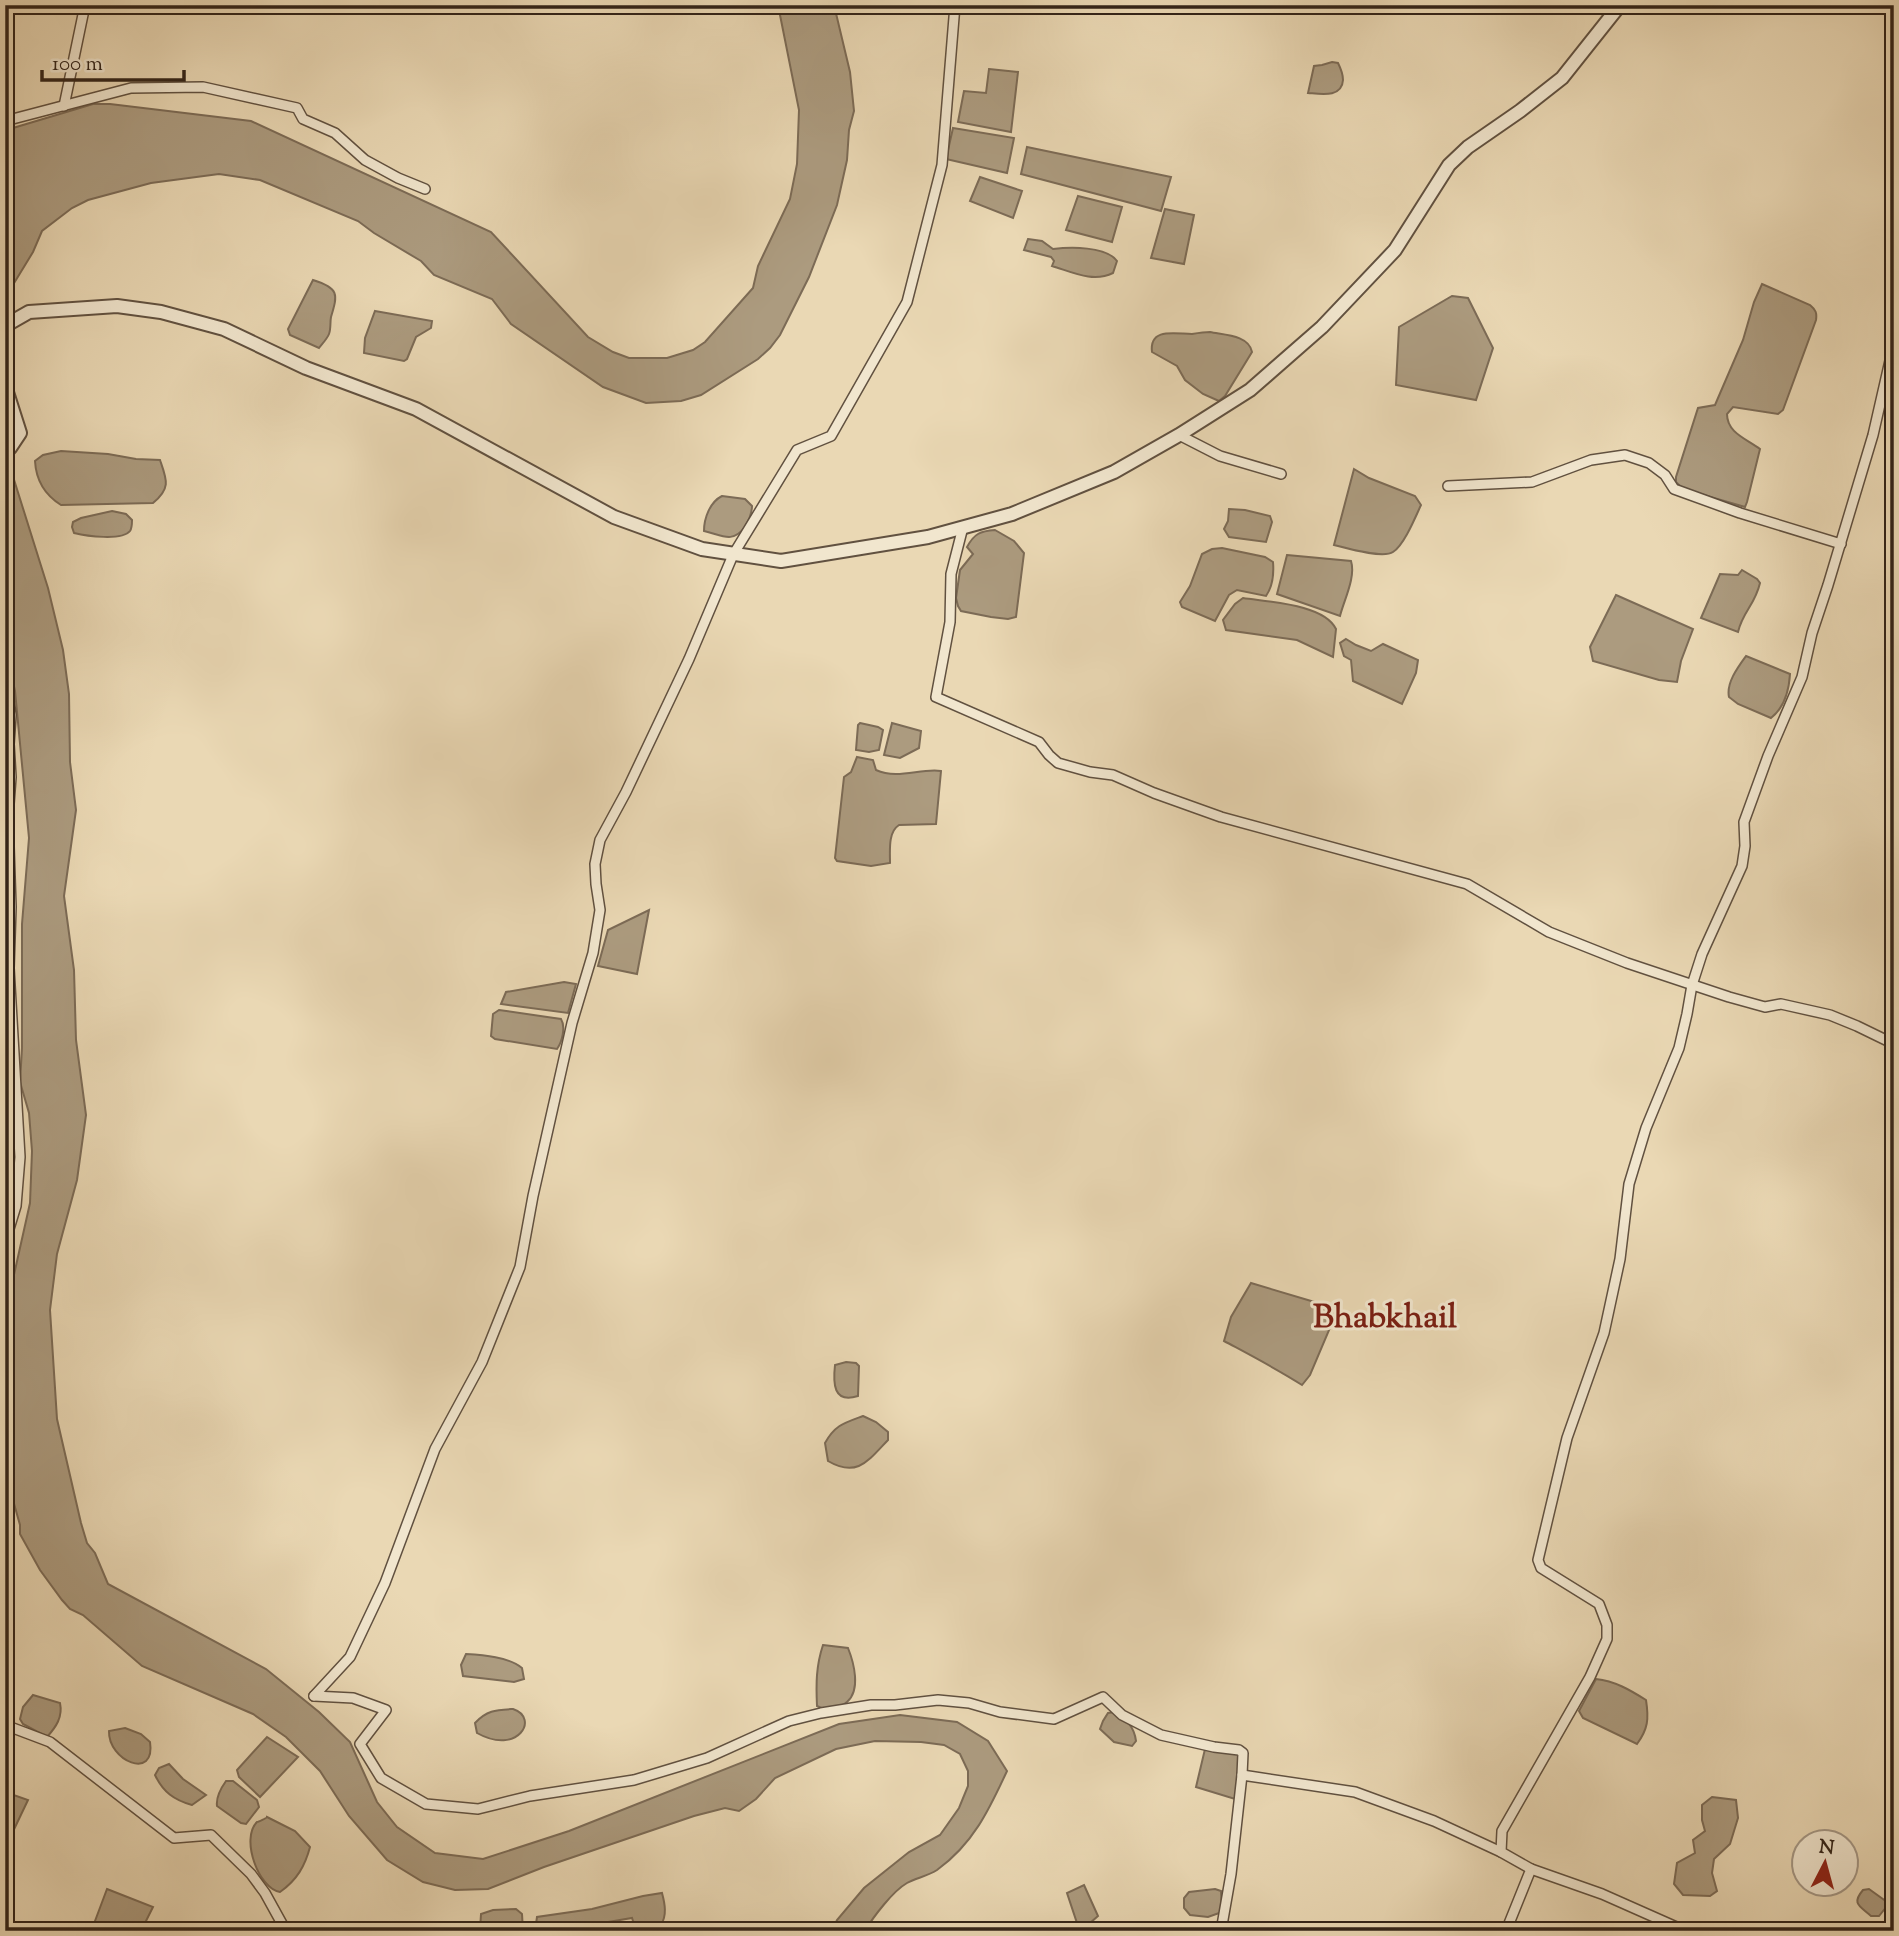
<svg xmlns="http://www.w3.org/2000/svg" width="1899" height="1936" font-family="'Sorts Mill Goudy',serif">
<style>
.water{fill:#ac9b7f;stroke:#7c6b56;stroke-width:2}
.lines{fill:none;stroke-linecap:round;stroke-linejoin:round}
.minor-casing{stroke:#615140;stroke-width:12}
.tertiary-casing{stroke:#615140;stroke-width:16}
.minor{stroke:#f1e6ce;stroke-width:9}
.tertiary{stroke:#f1e6ce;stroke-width:12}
.labels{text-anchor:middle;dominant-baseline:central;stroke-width:6;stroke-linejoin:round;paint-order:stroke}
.quarter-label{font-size:33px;font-weight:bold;fill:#7a1f14;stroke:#f1e6ce}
</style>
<rect width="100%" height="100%" fill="#ead8b4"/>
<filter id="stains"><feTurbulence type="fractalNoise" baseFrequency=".00286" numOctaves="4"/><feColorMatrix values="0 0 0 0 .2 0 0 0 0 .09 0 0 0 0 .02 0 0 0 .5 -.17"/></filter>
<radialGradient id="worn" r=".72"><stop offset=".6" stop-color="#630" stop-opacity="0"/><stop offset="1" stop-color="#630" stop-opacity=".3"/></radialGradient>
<g class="water">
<path d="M 778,5 L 834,5 L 850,72 L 854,111 L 849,130 L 847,160 L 837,205 L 809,277 L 780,335 L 770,348 L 758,359 L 701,395 L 681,401 L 646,403 L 603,387 L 511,324 L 492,299 L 434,275 L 421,261 L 374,233 L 358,221 L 260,180 L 219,174 L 151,183 L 88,200 L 72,208 L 42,231 L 33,252 L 5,298 L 5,132 L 13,128 L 93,104 L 110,104 L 251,121 L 491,232 L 588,337 L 613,352 L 629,358 L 667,358 L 693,350 L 705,342 L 753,288 L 758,266 L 790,199 L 797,164 L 799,110 Z"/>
<path d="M 1332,62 L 1338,63 C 1341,69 1343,74 1343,80 C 1342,98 1321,94 1308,93 L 1314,66 L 1322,65 Z"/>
<path d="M 989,69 L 1018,72 L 1011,132 L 958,122 L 964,91 L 986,93 Z"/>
<path d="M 953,128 L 1014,138 L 1007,173 L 946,159 Z"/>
<path d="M 1027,147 L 1171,177 L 1161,211 L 1021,174 Z"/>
<path d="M 980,177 L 1022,191 L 1013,218 L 970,201 Z"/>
<path d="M 1078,196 L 1122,207 L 1112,242 L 1066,230 Z"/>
<path d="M 1165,209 L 1194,215 L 1184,264 L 1151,258 Z"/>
<path d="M 1028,239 L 1042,241 L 1053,249 C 1070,247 1106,246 1117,261 L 1113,273 C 1093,283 1072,272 1052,266 L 1054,261 L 1051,257 L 1024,250 Z"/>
<path d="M 313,280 C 339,288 338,294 331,317 C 330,322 331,329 329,334 C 327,339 322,344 319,348 L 290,335 L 288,329 Z"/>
<path d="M 1762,284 L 1810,305 C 1816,310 1817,313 1816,320 L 1783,410 L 1778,414 L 1733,407 L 1727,414 C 1727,433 1747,439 1760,449 L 1747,502 L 1745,507 L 1683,489 L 1676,482 L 1676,477 L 1698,408 L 1715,405 L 1743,340 L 1754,302 Z"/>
<path d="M 1452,296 L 1468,298 L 1493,348 L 1476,400 L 1396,385 L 1399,327 Z"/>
<path d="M 375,311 L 432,321 L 431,328 L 416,337 L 407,359 L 404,361 L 364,353 L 365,338 Z"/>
<path d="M 1210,332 C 1224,335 1249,335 1252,352 L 1225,396 L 1219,401 L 1203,394 L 1185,380 L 1177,366 L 1152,352 C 1149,327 1176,334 1192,334 C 1198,333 1204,332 1210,332 Z"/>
<path d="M 5,451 L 48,588 L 63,650 L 69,694 L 70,762 L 76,810 L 64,896 L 74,970 L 76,1040 L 86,1115 L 77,1180 L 57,1254 L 50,1310 L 57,1419 L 81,1523 L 87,1543 L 95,1553 L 108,1584 L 266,1669 L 319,1712 L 350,1742 L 377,1802 L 397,1827 L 435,1853 L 483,1859 L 569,1831 L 839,1724 L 900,1715 L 957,1722 L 988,1741 L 1007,1771 C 989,1810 973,1844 937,1870 C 928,1876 916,1878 907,1883 C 893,1891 873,1917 865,1931 L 832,1931 L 837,1920 L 864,1888 L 909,1852 L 940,1835 L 959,1808 L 968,1786 L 968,1771 L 960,1754 L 944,1745 L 921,1742 L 875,1741 L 836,1749 L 775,1778 L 756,1799 L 739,1811 L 725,1808 L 694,1816 L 544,1867 L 488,1889 L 455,1890 L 423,1882 L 387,1860 L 349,1816 L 320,1771 L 286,1737 L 253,1714 L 142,1666 L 83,1615 L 70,1609 L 62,1600 L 40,1570 L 20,1534 L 20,1525 L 11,1493 L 5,1448 L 5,1315 L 30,1203 L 32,1151 L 29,1113 L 20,1082 L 22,1048 L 22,924 L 29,838 L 15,691 L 5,645 Z"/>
<path d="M 61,451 L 108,454 L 136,459 L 160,460 C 167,480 171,488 153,503 L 61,505 C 45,495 36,480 35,461 L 43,455 Z"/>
<path d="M 1354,469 L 1369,478 L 1415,496 L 1421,505 C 1415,518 1404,545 1393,552 C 1383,559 1346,548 1334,545 Z"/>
<path d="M 722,496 L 745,499 L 752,506 C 752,514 749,520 745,527 C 732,544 722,535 704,531 C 704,518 710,502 722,496 Z"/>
<path d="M 1229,509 L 1245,510 L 1270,516 L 1272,522 L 1266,542 L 1229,537 L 1224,529 L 1228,521 Z"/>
<path d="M 112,511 L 126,514 L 132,520 C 132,524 132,528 130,531 C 122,541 86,536 74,533 L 72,527 L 73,522 L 81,518 Z"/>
<path d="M 995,530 L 1014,541 L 1024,553 L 1016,617 L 1008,619 L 991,617 L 961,611 L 958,606 L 956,598 L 960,570 L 973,554 L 967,547 C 974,534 980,531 995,530 Z"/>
<path d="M 1222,548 L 1265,557 L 1273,562 C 1274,574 1273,586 1266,596 L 1237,590 L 1229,595 L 1215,621 L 1182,607 L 1180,602 L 1190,586 L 1202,554 L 1212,549 Z"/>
<path d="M 1287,555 L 1351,561 C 1356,577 1344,600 1340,616 L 1277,594 Z"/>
<path d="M 1742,570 L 1757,579 L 1760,583 C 1755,605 1743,611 1738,632 L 1701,618 L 1720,574 L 1738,575 Z"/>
<path d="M 1616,595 L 1693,629 L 1681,661 L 1677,682 L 1659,680 L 1593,661 L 1590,647 Z"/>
<path d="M 1243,598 C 1268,602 1324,604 1336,629 L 1333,657 L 1297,640 L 1226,630 L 1223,620 L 1235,604 Z"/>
<path d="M 1346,639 L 1356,645 L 1371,651 L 1383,644 L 1418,660 L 1416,673 L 1402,704 L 1353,681 L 1351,660 L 1344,656 L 1340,643 Z"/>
<path d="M 1746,656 L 1790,674 C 1789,690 1784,708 1771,718 L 1738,704 L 1729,697 C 1726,683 1738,667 1746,656 Z"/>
<path d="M 860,723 L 878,727 L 883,730 L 879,750 L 869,752 L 856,750 L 858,725 Z"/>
<path d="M 892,723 L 921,731 L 919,748 L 900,758 L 884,755 Z"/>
<path d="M 857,757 L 873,760 L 876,770 C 898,780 920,768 941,771 L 936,824 L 899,825 C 888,832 890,850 890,863 L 871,866 L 837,861 L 835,858 L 844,777 L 851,772 Z"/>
<path d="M 649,910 L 637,974 L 598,966 L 608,930 Z"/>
<path d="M 564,982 L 576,984 L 568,1013 L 501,1004 L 506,992 Z"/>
<path d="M 499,1010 L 561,1019 C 566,1027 562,1042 557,1049 L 495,1039 L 491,1036 L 493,1014 Z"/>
<path d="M 1251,1283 L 1338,1309 L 1310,1375 L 1302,1385 C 1277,1369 1250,1355 1224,1341 L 1231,1317 Z"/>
<path d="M 846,1362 L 856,1363 L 859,1366 L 858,1396 C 833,1404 833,1383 835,1365 Z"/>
<path d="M 863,1416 L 876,1422 L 888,1432 L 888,1440 C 868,1461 857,1478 828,1461 L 825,1443 C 835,1425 844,1423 863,1416 Z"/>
<path d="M 823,1645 L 848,1648 C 854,1663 861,1690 847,1702 C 842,1707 833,1708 826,1710 L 817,1706 C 816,1684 816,1666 823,1645 Z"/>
<path d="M 466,1654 C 483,1655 509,1657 522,1668 L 524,1679 L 514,1682 L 463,1676 L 461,1665 Z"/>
<path d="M 1596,1679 C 1615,1681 1630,1690 1646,1700 C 1649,1719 1648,1729 1637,1744 L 1583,1718 L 1579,1711 Z"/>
<path d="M 33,1695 L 60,1703 C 63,1717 56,1727 47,1737 L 23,1724 L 20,1719 L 23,1707 Z"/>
<path d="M 513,1709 C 540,1718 518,1756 477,1733 L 475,1723 C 487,1710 496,1710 513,1709 Z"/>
<path d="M 1115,1712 C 1127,1721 1134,1726 1136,1741 L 1132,1746 L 1114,1742 L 1100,1729 L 1103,1721 L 1108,1713 Z"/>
<path d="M 125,1728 L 141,1734 L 150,1742 C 156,1781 108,1761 109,1731 Z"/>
<path d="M 267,1737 L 298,1757 L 260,1797 L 239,1777 L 237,1770 Z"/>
<path d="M 1205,1749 L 1241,1753 L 1235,1799 L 1196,1787 Z"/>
<path d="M 169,1764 L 183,1779 L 206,1795 L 192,1805 C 174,1800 163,1792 155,1775 L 159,1768 Z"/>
<path d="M 226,1781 L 233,1781 L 257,1800 L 259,1807 L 246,1824 L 241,1823 L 217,1806 C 216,1798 221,1788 226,1781 Z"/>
<path d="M 5,1792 L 28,1800 L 8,1842 L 5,1841 Z"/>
<path d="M 1712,1797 L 1736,1800 L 1738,1818 L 1730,1844 L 1714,1859 L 1712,1873 L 1717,1891 L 1710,1896 L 1683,1895 L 1674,1884 L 1677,1863 L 1695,1853 L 1693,1840 L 1705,1831 L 1702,1820 L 1702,1805 Z"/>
<path d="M 267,1817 L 295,1831 L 310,1847 C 305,1866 297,1880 280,1892 C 259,1889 240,1839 257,1822 C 258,1822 267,1818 267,1817 Z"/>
<path d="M 1084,1885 L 1098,1916 L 1090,1923 L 1078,1926 L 1067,1893 Z"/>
<path d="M 107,1889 L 153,1907 L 141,1931 L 95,1931 L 92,1929 Z"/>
<path d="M 1215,1889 L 1221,1891 L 1222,1912 L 1208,1917 L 1190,1915 L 1184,1908 L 1184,1898 L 1189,1892 Z"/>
<path d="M 1869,1889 L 1887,1902 L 1887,1906 L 1879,1916 L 1871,1916 C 1860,1906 1851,1904 1863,1890 Z"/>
<path d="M 662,1893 C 665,1904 667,1915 661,1925 L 635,1927 L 632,1918 L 602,1923 L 603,1931 L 535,1931 L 537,1917 L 592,1909 L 643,1896 Z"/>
<path d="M 516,1909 L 522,1914 L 523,1931 L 480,1931 L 481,1914 L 493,1910 Z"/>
</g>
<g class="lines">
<defs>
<g id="minor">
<path d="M 64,106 L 85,5"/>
<path d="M 5,121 L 131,88 L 203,87 L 297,108 L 303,119 L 335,133 L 365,160 L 398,178 L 425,189"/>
<path d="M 1179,435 L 1220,456 L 1281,474"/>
<path d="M 1448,486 L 1532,482 L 1591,460 L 1625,455 L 1649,463 L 1665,475 L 1674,489 L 1740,513 L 1841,544"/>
<path d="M 963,527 L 951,574 L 950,622 L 936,697 L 1039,742 L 1049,755 L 1058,763 L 1090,772 L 1113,775 L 1154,793 L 1221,817 L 1467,884 L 1549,932 L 1627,963 L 1729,997 L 1765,1007 L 1781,1004 L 1830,1015 L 1857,1026 L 1894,1044"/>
<path d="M 5,675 L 11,715 L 9,744 L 11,777 L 8,817 L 11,907 L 9,968 L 20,1157 L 16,1206 L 5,1242"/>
<path d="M 314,1696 L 350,1657 L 385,1583 L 435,1449 L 482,1362 L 520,1267 L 533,1196 L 572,1023 L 593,953 L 600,910 L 596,884 L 595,864 L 600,840 L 626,792 L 689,659 L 733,555 L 797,450 L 831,436 L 907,302 L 942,165 L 955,5"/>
<path d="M 314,1696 L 353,1698 L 386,1710 L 360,1744 L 381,1778 L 426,1804 L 478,1809 L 530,1796 L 634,1780 L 707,1758 L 789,1721 L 821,1713 L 871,1705 L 895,1705 L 938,1700 L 969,1703 L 1000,1712 L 1054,1719 L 1103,1697 L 1122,1715 L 1161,1735 L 1214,1747 L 1239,1750 L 1243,1753 L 1242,1775"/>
<path d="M 5,1725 L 50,1742 L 174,1838 L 211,1835 L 251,1874 L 265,1893 L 286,1931"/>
<path d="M 1531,1869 L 1602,1894 L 1681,1929 L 1691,1931"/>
<path d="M 1221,1931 L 1231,1874 L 1242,1775 L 1355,1792 L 1434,1821 L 1501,1852"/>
<path d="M 1506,1931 L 1531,1869 L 1501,1852 L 1502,1831 L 1590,1677 L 1607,1639 L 1607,1625 L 1599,1604 L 1541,1568 L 1538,1560 L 1567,1438 L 1604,1333 L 1620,1259 L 1629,1184 L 1646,1128 L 1679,1048 L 1687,1014 L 1692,985 L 1702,954 L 1742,866 L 1745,846 L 1744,822 L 1768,756 L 1802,677 L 1812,633 L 1828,585 L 1873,435 L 1894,343"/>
</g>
<g id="tertiary">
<path d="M 5,336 L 8,324 L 29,312 L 117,306 L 161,312 L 224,329 L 306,368 L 416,409 L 614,517 L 702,549 L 781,561 L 928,537 L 1012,514 L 1114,472 L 1179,435 L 1250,390 L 1322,327 L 1395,250 L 1449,165 L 1468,147 L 1520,111 L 1562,78 L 1620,5"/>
<path d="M 5,386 L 20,433 L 10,448 L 5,450"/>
</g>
</defs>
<use href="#minor" class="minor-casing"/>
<use href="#tertiary" class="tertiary-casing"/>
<use href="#minor" class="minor"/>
<use href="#tertiary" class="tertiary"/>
</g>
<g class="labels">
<g class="quarter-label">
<text x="1385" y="1319">Bhabkhail</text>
</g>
</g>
<rect width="1899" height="1936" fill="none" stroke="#ead8b4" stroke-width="28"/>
<rect x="7" y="7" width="1885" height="1922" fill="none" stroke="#332419" stroke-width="3.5"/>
<rect x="14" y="14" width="1871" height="1908" fill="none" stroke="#332419" stroke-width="2"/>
<g transform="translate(1825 1863) rotate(6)"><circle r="33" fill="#f1e6ce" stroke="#a59886" stroke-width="2"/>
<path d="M0-5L12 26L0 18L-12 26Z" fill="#8f2418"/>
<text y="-10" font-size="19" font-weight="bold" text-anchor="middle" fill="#332419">N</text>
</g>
<path d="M42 70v10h142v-10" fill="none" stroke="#332419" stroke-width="3.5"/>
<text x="52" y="70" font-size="21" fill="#332419" stroke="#f1e6ce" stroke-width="5" paint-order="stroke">100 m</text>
<rect width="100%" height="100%" filter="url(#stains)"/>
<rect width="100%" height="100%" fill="url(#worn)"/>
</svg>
